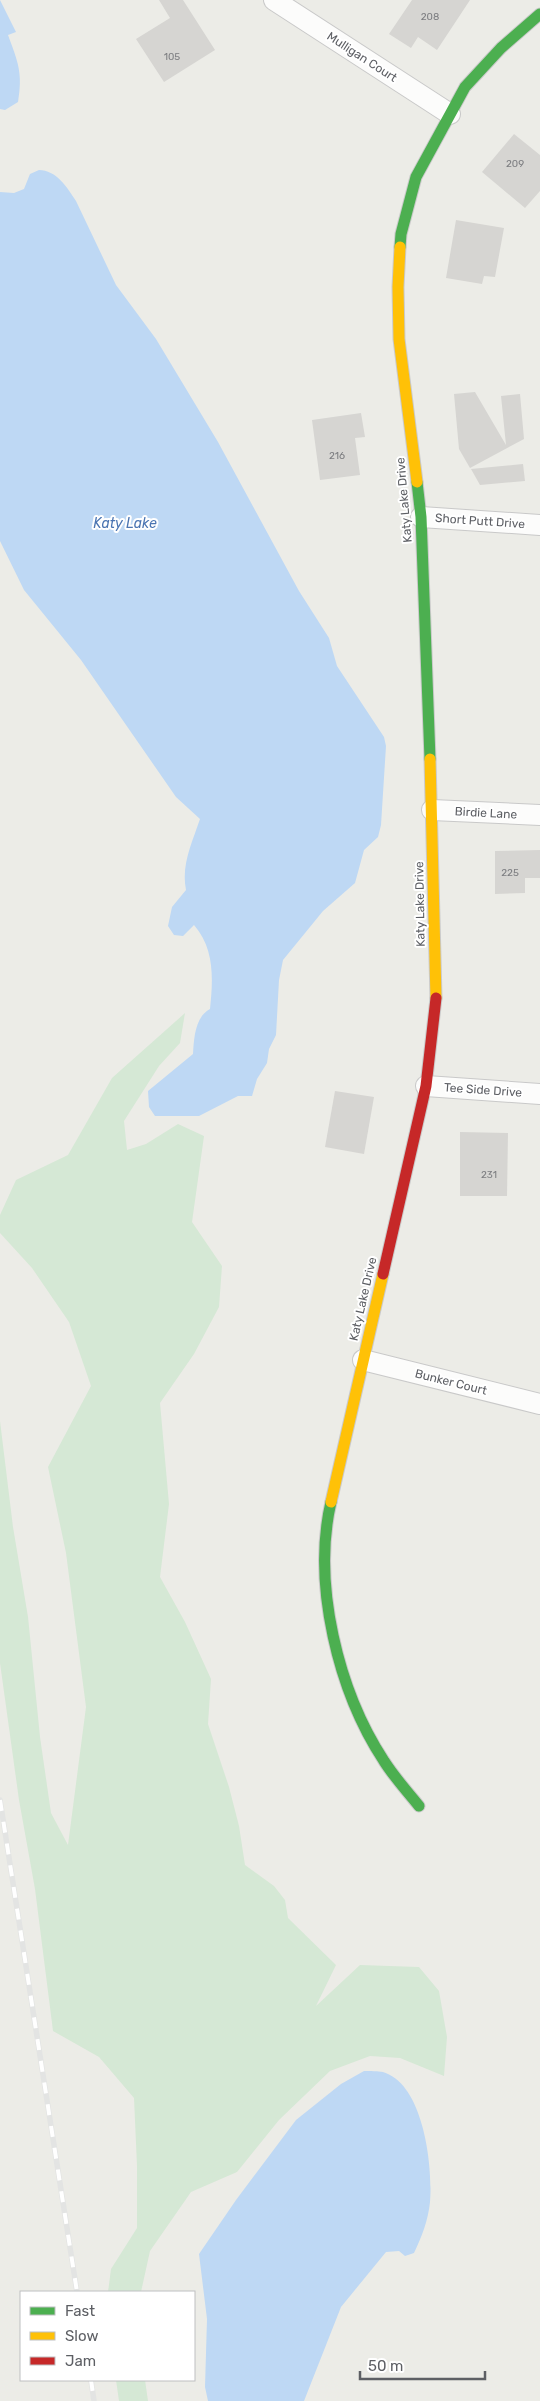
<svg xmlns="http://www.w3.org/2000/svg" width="540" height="2401" font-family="Rubik,sans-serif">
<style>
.green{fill:#d5e8d5}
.water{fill:#bed8f4}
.building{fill:#d6d5d2}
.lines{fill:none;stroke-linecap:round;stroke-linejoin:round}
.street-casing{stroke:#c9c9c9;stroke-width:22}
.fast-casing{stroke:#cacaca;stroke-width:13}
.slow-casing{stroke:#cacaca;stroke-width:13}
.jam-casing{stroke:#cacaca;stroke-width:13}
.street{stroke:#fcfcfb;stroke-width:20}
.fast{stroke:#4caf50;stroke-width:11}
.slow{stroke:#ffc107;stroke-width:11}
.jam{stroke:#c62828;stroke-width:11}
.rail-casing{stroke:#e3e4e3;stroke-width:5.5}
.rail{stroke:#fff;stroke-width:4;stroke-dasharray:11;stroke-linecap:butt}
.labels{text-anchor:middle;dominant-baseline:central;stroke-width:4;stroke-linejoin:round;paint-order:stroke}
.number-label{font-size:10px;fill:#7c7d80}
.street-label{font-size:12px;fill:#5d5f64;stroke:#fff}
.water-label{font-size:14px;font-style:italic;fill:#4b75b2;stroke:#fff}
</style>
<rect width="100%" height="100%" fill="#ecece7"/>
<g class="green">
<path d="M 185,1013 L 180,1043 L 159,1066 L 124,1121 L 127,1150 L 146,1144 L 178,1124 L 204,1136 L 192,1222 L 222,1266 L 219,1307 L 194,1354 L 160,1403 L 169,1504 L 160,1577 L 185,1622 L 211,1679 L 208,1724 L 229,1787 L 239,1826 L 245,1865 L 274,1886 L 285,1900 L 288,1918 L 336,1965 L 316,2006 L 360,1965 L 419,1967 L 439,1991 L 447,2037 L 444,2076 L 400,2058 L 370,2056 L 330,2071 L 279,2120 L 237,2172 L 191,2192 L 150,2251 L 141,2292 L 108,2292 L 111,2269 L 137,2228 L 137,2166 L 134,2098 L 99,2057 L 53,2031 L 35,1889 L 19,1800 L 0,1663 L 0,1421 L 13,1527 L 28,1617 L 40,1737 L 51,1813 L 68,1845 L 86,1707 L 66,1553 L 48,1467 L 91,1386 L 69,1322 L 32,1268 L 0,1233 L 0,1215 L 16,1180 L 68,1155 L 112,1078 Z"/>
<path d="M 116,2380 L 145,2380 L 148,2401 L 119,2401 Z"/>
</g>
<g class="water">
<path d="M 0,0 L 16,32 L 8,35 C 18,62 23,73 18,102 L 5,110 L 0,109 Z"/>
<path d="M 39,170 C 56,170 67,187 76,201 L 116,285 L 156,339 L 218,442 L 299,591 L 329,638 L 337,666 L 384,737 L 386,746 L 381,825 L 378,837 L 364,850 L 355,883 L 323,911 L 283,960 L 279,980 L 276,1035 L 269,1049 L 267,1063 L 257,1079 L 252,1096 L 238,1096 L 199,1116 L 155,1116 L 149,1107 L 148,1091 L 193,1054 C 194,1038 195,1017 210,1009 C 213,980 215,949 194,925 L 183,936 L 174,935 L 168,926 L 172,907 L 186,890 C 181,865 192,843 200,819 L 176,797 L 81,660 L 24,590 L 0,541 L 0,192 L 14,193 L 24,189 L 30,174 Z"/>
<path d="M 364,2071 C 370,2071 378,2071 383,2072 C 424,2084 433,2167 430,2202 C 428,2221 422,2236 414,2253 L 405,2256 L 399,2251 L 386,2252 L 341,2307 L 304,2401 L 208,2401 L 205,2387 L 207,2319 L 199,2254 L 236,2200 L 296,2120 L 341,2084 Z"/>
</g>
<g class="building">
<path d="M 159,0 L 183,0 L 215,50 L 164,82 L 136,39 L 170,18 Z"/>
<path d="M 412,0 L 470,0 L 437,50 L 418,37 L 411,48 L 389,34 Z"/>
<path d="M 514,134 L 540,155 L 540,191 L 525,208 L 482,172 Z"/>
<path d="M 456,220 L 504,228 L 495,277 L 484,276 L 482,284 L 446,278 Z"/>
<path d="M 475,392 L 506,445 L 501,396 L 520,394 L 524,439 L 470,468 L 459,449 L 454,394 Z"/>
<path d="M 361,413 L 365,437 L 355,438 L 360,475 L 320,480 L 312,420 Z"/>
<path d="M 523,464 L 525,481 L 480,485 L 471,469 Z"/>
<path d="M 540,850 L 540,878 L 525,878 L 525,893 L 495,894 L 495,851 Z"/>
<path d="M 335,1091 L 374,1097 L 364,1154 L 325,1147 Z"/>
<path d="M 460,1132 L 508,1133 L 507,1196 L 460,1196 Z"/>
</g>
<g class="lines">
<defs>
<g id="street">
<path d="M 274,0 L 450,114"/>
<path d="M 421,517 L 540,525"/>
<path d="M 432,810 L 540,815"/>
<path d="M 426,1086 L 540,1094"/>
<path d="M 363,1360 L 540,1404"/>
</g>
<g id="fast">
<path d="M 400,247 L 401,234 L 416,177 L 465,87 L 501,48 L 540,14"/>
<path d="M 417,482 L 421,517 L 430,759"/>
<path d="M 331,1502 C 312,1584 338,1691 384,1761 C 394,1777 407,1791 419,1806"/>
</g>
<g id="slow">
<path d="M 400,247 L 398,287 L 399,339 L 417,482"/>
<path d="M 430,759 L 436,998"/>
<path d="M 331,1502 L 383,1274"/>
</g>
<path id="jam" d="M 383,1274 L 426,1086 L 436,998"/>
</defs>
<use href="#street" class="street-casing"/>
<use href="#fast" class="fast-casing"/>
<use href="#slow" class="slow-casing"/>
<use href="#jam" class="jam-casing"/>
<use href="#street" class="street"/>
<use href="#fast" class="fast"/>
<use href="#slow" class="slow"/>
<use href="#jam" class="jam"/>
<defs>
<g id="rail">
<path d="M 0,1800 L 77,2292"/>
<path d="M 91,2380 L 94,2401"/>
</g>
</defs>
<use href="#rail" class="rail-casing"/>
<use href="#rail" class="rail"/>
</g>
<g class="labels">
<g class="number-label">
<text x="430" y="17">208</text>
<text x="172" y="57">105</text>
<text x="515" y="164">209</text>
<text x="337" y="456">216</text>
<text x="510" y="873">225</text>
<text x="489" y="1175">231</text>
</g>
<g class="street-label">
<text transform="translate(362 57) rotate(33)">Mulligan Court</text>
<text transform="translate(404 500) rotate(-95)">Katy Lake Drive</text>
<text transform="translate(480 521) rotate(4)">Short Putt Drive</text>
<text transform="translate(486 813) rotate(3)">Birdie Lane</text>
<text transform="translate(420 904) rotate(-91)">Katy Lake Drive</text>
<text transform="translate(483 1090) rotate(4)">Tee Side Drive</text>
<text transform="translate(363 1299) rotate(-77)">Katy Lake Drive</text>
<text transform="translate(451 1382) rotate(14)">Bunker Court</text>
</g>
<g class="water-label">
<text x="125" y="523">Katy Lake</text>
</g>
</g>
<rect x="20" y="2291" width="175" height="90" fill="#ffffff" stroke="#bebfc1"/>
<rect x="30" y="2307" width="25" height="8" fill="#4caf50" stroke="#bebfc1"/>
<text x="65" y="2316" font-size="15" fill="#5d5f64">Fast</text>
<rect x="30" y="2332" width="25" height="8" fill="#ffc107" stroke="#bebfc1"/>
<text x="65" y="2341" font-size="15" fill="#5d5f64">Slow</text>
<rect x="30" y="2357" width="25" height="8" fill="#c62828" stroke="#bebfc1"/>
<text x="65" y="2366" font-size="15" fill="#5d5f64">Jam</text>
<path d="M360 2371v8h125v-8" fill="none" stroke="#5d5f64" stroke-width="2.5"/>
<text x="368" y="2371" font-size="15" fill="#5d5f64" stroke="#ffffff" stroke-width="4" paint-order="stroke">50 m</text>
</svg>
